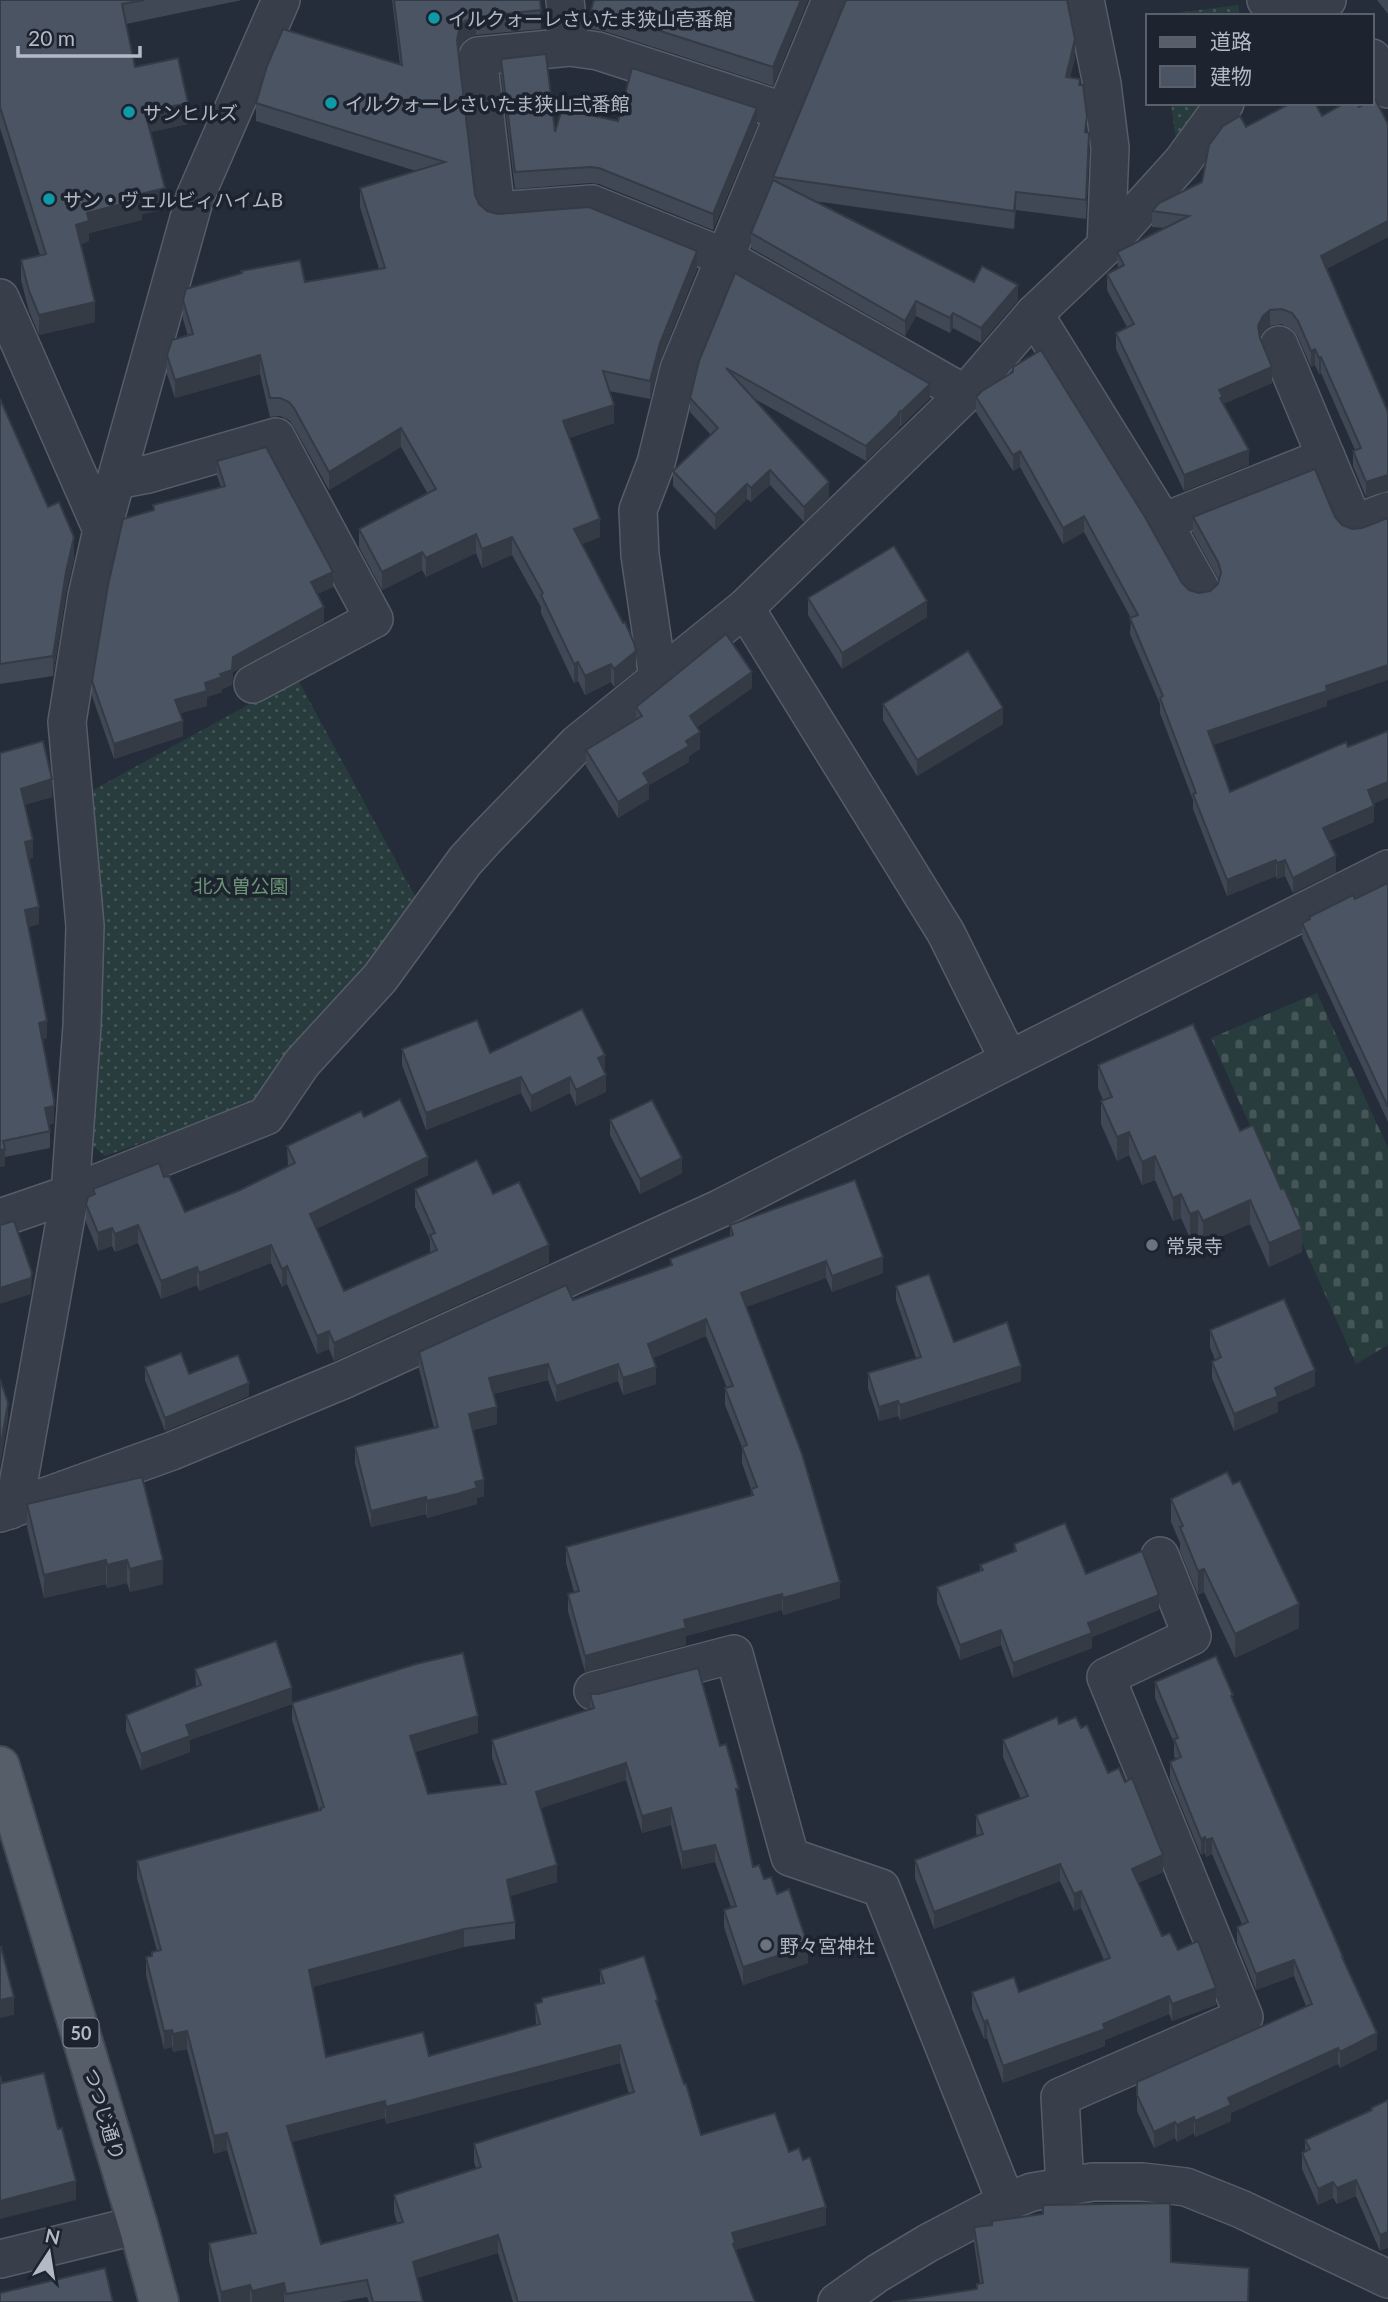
<svg xmlns="http://www.w3.org/2000/svg" width="1388" height="2302" font-family="Lato,'Noto Sans JP',sans-serif">
<style>
.grass{fill:url(#grass-dots)}
.cemetery{fill:url(#cemetery-stones)}
.lines{fill:none;stroke-linecap:round;stroke-linejoin:round}
.minor-casing{stroke:#565d68;stroke-width:40}
.primary-casing{stroke:#414853;stroke-width:42}
.minor{stroke:#383f4a;stroke-width:37}
.primary{stroke:#565e6a;stroke-width:38}
.wall{fill:#404855;fill-rule:evenodd}
.shaded-wall{fill:#343b45}
.building{fill:#4b5463;stroke:#343b45;stroke-width:2;fill-rule:evenodd}
.culture-dot{fill:#0f9aa8;stroke:#1d242f;stroke-width:2.5}
.worship-dot{fill:#6b7280;stroke:#1d242f;stroke-width:2.5}
.labels{text-anchor:middle;dominant-baseline:central;stroke-width:7;stroke-linejoin:round;paint-order:stroke}
.shield{fill:#1d242f;stroke:#868d99;stroke-width:2}
.shield-label{font-size:18px;font-weight:bold;fill:#b3bac6}
.poi-label{font-size:19px;fill:#b3bac6;stroke:#1d242f;text-anchor:start}
.park-label{font-size:19px;fill:#6c9576;stroke:#1d242f}
.street-label{font-size:19px;fill:#b3bac6;stroke:#1d242f}
</style>
<defs>
<pattern id="grass-dots" width="8" height="8" patternUnits="userSpaceOnUse" patternTransform="scale(1.75)"><rect width="8" height="8" fill="#293c3d"/><path d="M2 2h.1M6 6h.1" fill="none" stroke="#465658" stroke-width="1.8" stroke-linecap="round"/></pattern>
<pattern id="cemetery-stones" width="16" height="16" patternUnits="userSpaceOnUse" patternTransform="scale(1.75)"><rect width="16" height="16" fill="#293c3d"/><path d="M2 7V4a2 2 0 0 1 4 0v3zM10 15v-3a2 2 0 0 1 4 0v3z" fill="#465658"/></pattern>
</defs>
<rect width="100%" height="100%" fill="#242d39"/>
<g class="grass">
<path d="M 1238,5 L 1240,16 L 1160,16 L 1160,15 Z"/>
<path d="M 1171,103 L 1208,103 L 1183,139 L 1175,135 Z"/>
<path d="M 297,678 L 416,898 L 266,1093 L 254,1103 L 105,1156 L 91,1144 L 86,794 Z"/>
</g>
<path class="cemetery" d="M 1317,993 L 1388,1148 L 1388,1345 L 1356,1364 L 1211,1038 Z"/>
<g class="lines">
<defs>
<g id="minor">
<path d="M 565,0 L 570,47"/>
<path d="M 1085,0 L 1102,84 L 1110,148 L 1106,246"/>
<path d="M 1266,0 L 1290,16"/>
<path d="M 1309,16 L 1327,0"/>
<path d="M 1372,58 L 1388,89"/>
<path d="M 786,112 L 598,51 L 570,47 L 478,56 L 496,211 L 592,204 L 724,257 L 965,394"/>
<path d="M 0,298 L 102,530"/>
<path d="M 1034,314 L 1163,522 L 1200,588"/>
<path d="M 1279,345 L 1354,524 L 1388,511"/>
<path d="M 116,480 L 148,474 L 276,437 L 374,619 L 253,684"/>
<path d="M 1163,522 L 1326,457"/>
<path d="M 745,608 L 946,933 L 1009,1060"/>
<path d="M 658,678 L 640,555 L 638,510 L 656,463 L 679,369 L 831,0"/>
<path d="M 0,1218 L 70,1194 L 266,1116 L 302,1063 L 380,978 L 465,861 L 485,839 L 577,744 L 745,608 L 965,394 L 1034,314 L 1106,246 L 1182,162 L 1225,103"/>
<path d="M 10,1510 L 18,1485 L 70,1194 L 82,1026 L 85,926 L 67,722 L 87,596 L 102,530 L 195,197 L 281,0"/>
<path d="M 0,1513 L 172,1451 L 343,1380 L 719,1209 L 1009,1060 L 1388,869"/>
<path d="M 593,1691 L 734,1654 L 790,1857 L 881,1888 L 1006,2202"/>
<path d="M 1065,2186 L 1060,2097 L 1244,2017 L 1106,1677 L 1192,1636 L 1160,1556"/>
<path d="M 0,2259 L 138,2225"/>
<path d="M 837,2302 L 878,2273 L 928,2243 L 1006,2202 L 1032,2192 L 1093,2182 L 1143,2182 L 1186,2187 L 1241,2209 L 1388,2279"/>
</g>
<path id="primary" d="M 0,1766 L 138,2225 L 159,2302"/>
</defs>
<use href="#minor" class="minor-casing"/>
<use href="#primary" class="primary-casing"/>
<use href="#minor" class="minor"/>
<use href="#primary" class="primary"/>
</g>
<g class="wall">
<path d="M 0,0 L 242,0 L 126,24 L 135,67 L 188,124 L 150,132 L 165,209 L 142,214 L 142,220 L 89,233 L 89,241 L 81,244 L 95,322 L 39,335 L 29,311 L 21,280 L 21,260 L 40,255 L 0,128 Z"/>
<path d="M 392,0 L 540,0 L 541,29 L 476,35 L 465,39 L 459,48 L 475,195 L 479,204 L 487,211 L 697,269 L 660,361 L 650,399 L 609,391 L 614,423 L 569,438 L 600,537 L 582,544 L 636,670 L 614,687 L 611,682 L 585,695 L 578,681 L 574,683 L 541,613 L 541,607 L 512,555 L 482,568 L 476,553 L 426,577 L 422,570 L 382,590 L 359,547 L 359,529 L 428,494 L 401,447 L 329,490 L 294,427 L 289,420 L 280,416 L 270,417 L 260,374 L 175,398 L 167,374 L 167,355 L 188,336 L 183,319 L 183,300 L 305,282 L 379,269 L 360,207 L 360,188 L 416,171 L 256,121 L 256,103 L 400,65 Z"/>
<path d="M 808,0 L 773,86 L 604,31 L 591,29 L 591,10 Z"/>
<path d="M 1377,0 L 1388,0 L 1388,14 Z"/>
<path d="M 1075,58 L 1070,77 L 1080,85 L 1089,151 L 1086,219 L 1016,210 L 1014,229 L 814,201 L 974,282 L 1018,300 L 981,343 L 953,328 L 950,333 L 916,316 L 905,336 L 751,248 L 751,233 L 773,180 L 773,177 Z"/>
<path d="M 501,59 L 555,132 L 618,121 L 757,125 L 713,230 L 599,184 L 590,183 L 515,189 L 501,75 Z"/>
<path d="M 1246,127 L 1388,237 L 1326,269 L 1388,412 L 1366,497 L 1353,466 L 1353,451 L 1355,450 L 1321,373 L 1319,374 L 1315,365 L 1311,367 L 1298,337 L 1292,329 L 1282,324 L 1270,326 L 1263,332 L 1260,338 L 1272,383 L 1223,404 L 1249,465 L 1184,491 L 1116,349 L 1116,333 L 1127,327 L 1107,290 L 1107,274 L 1118,268 L 1117,252 L 1164,228 L 1152,227 L 1152,211 L 1202,182 Z"/>
<path d="M 699,361 L 930,398 L 901,426 L 900,426 L 897,431 L 866,461 L 753,398 L 829,497 L 804,522 L 770,485 L 751,502 L 747,499 L 715,530 L 673,486 L 673,471 L 711,435 L 690,412 L 690,398 Z"/>
<path d="M 976,397 L 1189,590 L 1199,593 L 1210,591 L 1218,584 L 1219,580 L 1193,533 L 1193,517 L 1327,701 L 1327,706 L 1213,745 L 1230,792 L 1373,804 L 1374,822 L 1329,841 L 1336,872 L 1293,893 L 1285,876 L 1277,879 L 1276,876 L 1227,896 L 1193,809 L 1193,800 L 1160,713 L 1160,704 L 1130,634 L 1131,618 L 1084,532 L 1063,544 L 1020,467 L 1013,471 L 976,412 Z"/>
<path d="M 0,399 L 48,507 L 74,558 L 66,593 L 53,676 L 0,684 Z"/>
<path d="M 217,461 L 333,587 L 317,594 L 324,622 L 233,672 L 232,685 L 222,689 L 222,692 L 207,697 L 207,706 L 180,713 L 183,736 L 114,759 L 92,696 L 92,681 L 153,510 L 153,505 L 221,487 L 217,476 Z"/>
<path d="M 808,598 L 927,617 L 842,669 L 808,615 Z"/>
<path d="M 752,688 L 697,727 L 700,749 L 689,756 L 689,762 L 649,785 L 649,799 L 618,818 L 586,766 L 586,750 L 636,720 L 636,707 Z"/>
<path d="M 883,704 L 1003,724 L 917,776 L 883,720 Z"/>
<path d="M 0,753 L 52,797 L 24,805 L 33,858 L 28,859 L 39,924 L 28,927 L 47,1038 L 43,1039 L 54,1123 L 48,1125 L 50,1131 L 50,1148 L 5,1157 L 5,1166 L 0,1167 Z"/>
<path d="M 1388,883 L 1388,1122 L 1302,938 L 1302,923 L 1309,919 L 1309,917 L 1355,899 Z"/>
<path d="M 402,1049 L 490,1053 L 604,1071 L 606,1092 L 576,1106 L 570,1093 L 531,1112 L 521,1093 L 426,1130 L 402,1065 Z"/>
<path d="M 1098,1065 L 1240,1131 L 1302,1252 L 1269,1267 L 1250,1224 L 1203,1244 L 1198,1235 L 1190,1238 L 1181,1218 L 1173,1221 L 1155,1180 L 1142,1185 L 1129,1155 L 1117,1161 L 1101,1124 L 1101,1101 L 1103,1100 L 1098,1088 Z"/>
<path d="M 364,1117 L 428,1175 L 316,1229 L 344,1291 L 430,1253 L 430,1240 L 415,1207 L 415,1189 L 493,1194 L 549,1263 L 334,1361 L 329,1349 L 317,1354 L 287,1284 L 282,1287 L 271,1263 L 199,1291 L 197,1285 L 161,1299 L 138,1243 L 115,1252 L 112,1246 L 98,1251 L 86,1222 L 86,1204 L 93,1195 L 93,1189 L 164,1177 L 185,1212 L 240,1190 L 288,1166 L 287,1146 Z"/>
<path d="M 610,1120 L 682,1173 L 640,1194 L 610,1135 Z"/>
<path d="M 730,1225 L 883,1273 L 832,1292 L 826,1278 L 746,1307 L 840,1598 L 783,1615 L 782,1610 L 686,1636 L 686,1645 L 585,1672 L 568,1611 L 568,1594 L 574,1592 L 566,1563 L 566,1547 L 751,1495 L 751,1489 L 742,1463 L 742,1447 L 725,1405 L 725,1388 L 727,1388 L 706,1336 L 653,1358 L 656,1384 L 623,1395 L 618,1381 L 556,1402 L 548,1380 L 493,1394 L 497,1424 L 473,1430 L 484,1496 L 477,1498 L 477,1504 L 427,1518 L 426,1514 L 371,1527 L 355,1463 L 355,1447 L 434,1428 L 419,1369 L 419,1352 L 670,1266 L 670,1259 L 730,1236 Z"/>
<path d="M 896,1286 L 954,1342 L 1021,1381 L 900,1420 L 898,1416 L 879,1421 L 868,1388 L 868,1373 L 916,1358 L 896,1300 Z"/>
<path d="M 1210,1330 L 1315,1386 L 1278,1402 L 1278,1412 L 1234,1431 L 1212,1378 L 1212,1362 L 1215,1360 L 1210,1347 Z"/>
<path d="M 145,1367 L 189,1374 L 249,1396 L 165,1431 L 145,1380 Z"/>
<path d="M 142,1477 L 163,1584 L 130,1592 L 127,1583 L 107,1588 L 106,1584 L 44,1598 L 27,1527 L 27,1504 Z"/>
<path d="M 1171,1499 L 1299,1628 L 1235,1658 L 1204,1592 L 1198,1595 L 1180,1551 L 1180,1543 L 1171,1522 Z"/>
<path d="M 1014,1544 L 1086,1574 L 1159,1610 L 1092,1637 L 1092,1648 L 1013,1678 L 1001,1645 L 960,1660 L 937,1603 L 937,1587 L 980,1571 L 980,1565 L 1014,1552 Z"/>
<path d="M 195,1669 L 292,1703 L 478,1733 L 415,1752 L 428,1794 L 501,1784 L 492,1757 L 492,1740 L 590,1709 L 590,1694 L 720,1746 L 739,1803 L 753,1867 L 777,1894 L 808,1963 L 743,1985 L 724,1927 L 724,1910 L 731,1907 L 715,1862 L 682,1869 L 671,1825 L 642,1833 L 626,1780 L 541,1808 L 557,1882 L 510,1896 L 515,1922 L 515,1939 L 464,1947 L 312,1987 L 326,2057 L 429,2056 L 536,2025 L 535,2004 L 542,2002 L 542,1998 L 600,1984 L 600,1970 L 658,2006 L 701,2135 L 789,2152 L 826,2225 L 735,2250 L 755,2302 L 513,2302 L 498,2253 L 417,2278 L 423,2302 L 369,2302 L 367,2297 L 339,2302 L 284,2302 L 284,2301 L 278,2302 L 219,2302 L 209,2261 L 209,2243 L 252,2234 L 227,2150 L 214,2154 L 187,2049 L 173,2052 L 172,2047 L 164,2049 L 146,1975 L 146,1957 L 152,1956 L 157,1951 L 137,1878 L 137,1861 L 319,1810 L 292,1720 L 292,1704 L 190,1740 L 190,1752 L 141,1770 L 126,1731 L 126,1715 L 196,1687 ZM 620,2063 L 629,2094 L 474,2144 L 474,2162 L 476,2168 L 394,2195 L 394,2212 L 397,2223 L 321,2244 L 292,2142 L 385,2118 L 386,2124 Z"/>
<path d="M 1155,1682 L 1233,1700 L 1343,1961 L 1377,2049 L 1340,2068 L 1338,2064 L 1231,2113 L 1231,2121 L 1195,2137 L 1194,2133 L 1177,2142 L 1175,2138 L 1154,2148 L 1137,2111 L 1137,2082 L 1306,2006 L 1294,1976 L 1256,1990 L 1237,1943 L 1237,1927 L 1242,1924 L 1212,1854 L 1206,1857 L 1205,1853 L 1201,1855 L 1170,1779 L 1170,1762 L 1176,1760 L 1174,1756 L 1174,1743 L 1155,1698 Z"/>
<path d="M 1059,1724 L 1081,1728 L 1108,1773 L 1163,1872 L 1138,1883 L 1162,1936 L 1178,1950 L 1216,2005 L 1172,2021 L 1169,2014 L 1105,2040 L 1105,2046 L 1003,2083 L 987,2038 L 984,2039 L 972,2009 L 972,1992 L 1019,1992 L 1104,1960 L 1081,1908 L 1074,1911 L 1060,1881 L 934,1929 L 915,1878 L 915,1860 L 977,1836 L 976,1833 L 976,1815 L 1021,1799 L 1003,1757 L 1003,1740 Z"/>
<path d="M 1388,2100 L 1380,2251 L 1356,2196 L 1337,2204 L 1333,2198 L 1318,2205 L 1302,2169 L 1302,2153 L 1305,2151 L 1305,2140 L 1371,2111 L 1371,2108 Z"/>
<path d="M 992,2221 L 1171,2262 L 977,2289 L 977,2284 L 980,2284 L 974,2243 L 974,2227 L 992,2225 Z"/>
</g>
<g class="shaded-wall">
<path d="M 801,0 L 808,0 L 773,86 L 773,67 Z"/>
<path d="M 476,17 L 476,35 L 465,39 L 459,48 L 457,40 L 459,30 L 465,21 Z"/>
<path d="M 1075,39 L 1075,58 L 1066,95 L 1066,77 Z"/>
<path d="M 188,103 L 188,124 L 145,133 L 145,112 Z"/>
<path d="M 757,108 L 757,125 L 713,230 L 713,214 Z"/>
<path d="M 1089,133 L 1089,151 L 1086,219 L 1086,200 Z"/>
<path d="M 165,188 L 165,209 L 142,214 L 142,220 L 89,233 L 89,241 L 76,245 L 76,225 L 87,213 L 141,194 Z"/>
<path d="M 1016,192 L 1016,210 L 1014,229 L 1014,211 Z"/>
<path d="M 1388,221 L 1388,237 L 1321,272 L 1321,256 Z"/>
<path d="M 697,251 L 697,269 L 660,361 L 650,399 L 650,381 L 660,343 Z"/>
<path d="M 1018,285 L 1018,300 L 981,343 L 981,328 Z"/>
<path d="M 916,301 L 916,316 L 905,336 L 905,321 Z"/>
<path d="M 95,302 L 95,322 L 39,335 L 39,315 Z"/>
<path d="M 1270,310 L 1270,326 L 1263,332 L 1258,342 L 1258,326 L 1263,316 Z"/>
<path d="M 953,313 L 953,328 L 950,333 L 950,318 Z"/>
<path d="M 1315,349 L 1315,365 L 1311,367 L 1311,351 Z"/>
<path d="M 260,355 L 260,374 L 175,398 L 175,380 Z"/>
<path d="M 1321,357 L 1321,373 L 1319,374 L 1319,358 Z"/>
<path d="M 1272,367 L 1272,383 L 1223,404 L 1223,412 L 1219,390 Z"/>
<path d="M 930,384 L 930,398 L 901,426 L 901,412 Z"/>
<path d="M 614,405 L 614,423 L 563,440 L 563,421 Z"/>
<path d="M 900,411 L 900,426 L 897,431 L 866,461 L 866,446 Z"/>
<path d="M 401,428 L 401,447 L 329,490 L 329,472 Z"/>
<path d="M 1249,450 L 1249,465 L 1184,491 L 1184,475 Z"/>
<path d="M 1020,451 L 1020,467 L 1013,471 L 1013,455 Z"/>
<path d="M 770,470 L 770,485 L 751,502 L 751,488 Z"/>
<path d="M 1388,475 L 1388,491 L 1366,497 L 1366,482 Z"/>
<path d="M 829,482 L 829,497 L 804,522 L 804,507 Z"/>
<path d="M 747,484 L 747,499 L 715,530 L 715,515 Z"/>
<path d="M 1084,516 L 1084,532 L 1063,544 L 1063,528 Z"/>
<path d="M 600,519 L 600,537 L 574,547 L 574,529 Z"/>
<path d="M 476,534 L 476,553 L 426,577 L 426,558 Z"/>
<path d="M 74,537 L 74,558 L 66,593 L 53,676 L 53,656 L 66,572 Z"/>
<path d="M 512,537 L 512,555 L 482,568 L 482,549 Z"/>
<path d="M 422,552 L 422,570 L 382,590 L 382,572 Z"/>
<path d="M 333,572 L 333,587 L 311,597 L 311,582 Z"/>
<path d="M 927,601 L 927,617 L 842,669 L 842,653 Z"/>
<path d="M 324,607 L 324,622 L 233,672 L 232,685 L 222,689 L 222,692 L 207,697 L 207,706 L 175,715 L 175,700 L 220,674 L 233,657 Z"/>
<path d="M 636,651 L 636,670 L 614,687 L 614,669 Z"/>
<path d="M 578,662 L 578,681 L 574,683 L 574,664 Z"/>
<path d="M 611,664 L 611,682 L 585,695 L 585,676 Z"/>
<path d="M 1388,665 L 1388,680 L 1327,701 L 1327,706 L 1208,747 L 1208,731 L 1326,686 Z"/>
<path d="M 752,672 L 752,688 L 690,732 L 690,716 Z"/>
<path d="M 1003,708 L 1003,724 L 917,776 L 917,760 Z"/>
<path d="M 183,721 L 183,736 L 114,759 L 114,744 Z"/>
<path d="M 700,732 L 700,749 L 689,756 L 689,762 L 649,785 L 649,799 L 618,818 L 618,802 L 643,773 L 686,741 Z"/>
<path d="M 52,779 L 52,797 L 21,806 L 21,789 Z"/>
<path d="M 1388,782 L 1388,798 L 1368,806 L 1368,790 Z"/>
<path d="M 1374,806 L 1374,822 L 1323,843 L 1323,828 Z"/>
<path d="M 33,840 L 33,858 L 25,859 L 25,842 Z"/>
<path d="M 1336,856 L 1336,872 L 1293,893 L 1293,878 Z"/>
<path d="M 1276,860 L 1276,876 L 1227,896 L 1227,880 Z"/>
<path d="M 1285,860 L 1285,876 L 1277,879 L 1277,863 Z"/>
<path d="M 39,907 L 39,924 L 25,928 L 25,910 Z"/>
<path d="M 47,1021 L 47,1038 L 39,1040 L 39,1023 Z"/>
<path d="M 605,1055 L 605,1071 L 598,1058 Z"/>
<path d="M 606,1075 L 606,1092 L 576,1106 L 576,1090 Z"/>
<path d="M 521,1077 L 521,1093 L 426,1130 L 426,1113 Z"/>
<path d="M 570,1077 L 570,1093 L 531,1112 L 531,1096 Z"/>
<path d="M 54,1100 L 54,1123 L 45,1126 L 45,1108 Z"/>
<path d="M 1129,1132 L 1129,1155 L 1117,1161 L 1117,1137 Z"/>
<path d="M 5,1149 L 5,1166 L 0,1167 L 0,1150 Z"/>
<path d="M 1155,1156 L 1155,1180 L 1142,1185 L 1142,1162 Z"/>
<path d="M 428,1157 L 428,1175 L 310,1232 L 310,1214 Z"/>
<path d="M 682,1158 L 682,1173 L 640,1194 L 640,1179 Z"/>
<path d="M 1181,1194 L 1181,1218 L 1173,1221 L 1173,1198 Z"/>
<path d="M 1250,1200 L 1250,1224 L 1203,1244 L 1203,1221 Z"/>
<path d="M 1198,1211 L 1198,1235 L 1190,1238 L 1190,1214 Z"/>
<path d="M 138,1225 L 138,1243 L 115,1252 L 115,1234 Z"/>
<path d="M 112,1228 L 112,1246 L 98,1251 L 98,1233 Z"/>
<path d="M 1302,1229 L 1302,1252 L 1269,1267 L 1269,1243 Z"/>
<path d="M 271,1245 L 271,1263 L 199,1291 L 199,1273 Z"/>
<path d="M 549,1245 L 549,1263 L 334,1361 L 334,1343 Z"/>
<path d="M 883,1257 L 883,1273 L 832,1292 L 832,1276 Z"/>
<path d="M 826,1261 L 826,1278 L 741,1309 L 741,1293 Z"/>
<path d="M 287,1266 L 287,1284 L 282,1287 L 282,1269 Z"/>
<path d="M 197,1267 L 197,1285 L 161,1299 L 161,1281 Z"/>
<path d="M 32,1273 L 31,1294 L 0,1304 L 0,1288 Z"/>
<path d="M 706,1319 L 706,1336 L 648,1360 L 648,1344 Z"/>
<path d="M 329,1331 L 329,1349 L 317,1354 L 317,1336 Z"/>
<path d="M 548,1364 L 548,1380 L 489,1395 L 489,1378 Z"/>
<path d="M 618,1364 L 618,1381 L 556,1402 L 556,1386 Z"/>
<path d="M 1021,1366 L 1021,1381 L 900,1420 L 900,1405 Z"/>
<path d="M 656,1367 L 656,1384 L 623,1395 L 623,1378 Z"/>
<path d="M 1315,1370 L 1315,1386 L 1278,1402 L 1278,1412 L 1234,1431 L 1234,1414 L 1275,1388 Z"/>
<path d="M 249,1383 L 249,1396 L 165,1431 L 165,1418 Z"/>
<path d="M 898,1401 L 898,1416 L 879,1421 L 879,1407 Z"/>
<path d="M 8,1403 L 8,1419 L 0,1466 L 0,1450 Z"/>
<path d="M 497,1407 L 497,1424 L 469,1431 L 469,1414 Z"/>
<path d="M 484,1480 L 484,1496 L 477,1498 L 477,1504 L 427,1518 L 427,1501 L 475,1482 Z"/>
<path d="M 426,1497 L 426,1514 L 371,1527 L 371,1511 Z"/>
<path d="M 106,1560 L 106,1584 L 44,1598 L 44,1575 Z"/>
<path d="M 127,1560 L 127,1583 L 107,1588 L 107,1565 Z"/>
<path d="M 163,1560 L 163,1584 L 130,1592 L 130,1569 Z"/>
<path d="M 1204,1569 L 1204,1592 L 1198,1595 L 1198,1571 Z"/>
<path d="M 840,1582 L 840,1598 L 783,1615 L 783,1598 Z"/>
<path d="M 782,1594 L 782,1610 L 686,1636 L 686,1645 L 585,1672 L 585,1656 L 684,1620 Z"/>
<path d="M 1159,1595 L 1159,1610 L 1092,1637 L 1092,1648 L 1013,1678 L 1013,1663 L 1088,1623 Z"/>
<path d="M 1299,1604 L 1299,1628 L 1235,1658 L 1235,1634 Z"/>
<path d="M 1001,1630 L 1001,1645 L 960,1660 L 960,1645 Z"/>
<path d="M 292,1688 L 292,1704 L 190,1740 L 190,1752 L 141,1770 L 141,1754 L 186,1725 Z"/>
<path d="M 478,1716 L 478,1733 L 410,1753 L 410,1736 Z"/>
<path d="M 626,1763 L 626,1780 L 536,1810 L 536,1792 Z"/>
<path d="M 671,1808 L 671,1825 L 642,1833 L 642,1816 Z"/>
<path d="M 1205,1837 L 1205,1853 L 1201,1855 L 1201,1839 Z"/>
<path d="M 1212,1838 L 1212,1854 L 1206,1857 L 1206,1840 Z"/>
<path d="M 715,1845 L 715,1862 L 682,1869 L 682,1852 Z"/>
<path d="M 1163,1855 L 1163,1872 L 1132,1886 L 1132,1869 Z"/>
<path d="M 1060,1864 L 1060,1881 L 934,1929 L 934,1912 Z"/>
<path d="M 557,1865 L 557,1882 L 507,1897 L 507,1880 Z"/>
<path d="M 1081,1891 L 1081,1908 L 1074,1911 L 1074,1894 Z"/>
<path d="M 464,1929 L 464,1947 L 309,1988 L 309,1970 Z"/>
<path d="M 808,1946 L 808,1963 L 743,1985 L 743,1967 Z"/>
<path d="M 1294,1960 L 1294,1976 L 1256,1990 L 1256,1974 Z"/>
<path d="M 1216,1988 L 1216,2005 L 1172,2021 L 1172,2004 Z"/>
<path d="M 1169,1996 L 1169,2014 L 1105,2040 L 1105,2046 L 1003,2083 L 1003,2066 Z"/>
<path d="M 14,1997 L 14,2015 L 0,2018 L 0,2000 Z"/>
<path d="M 987,2020 L 987,2038 L 984,2039 L 984,2022 Z"/>
<path d="M 172,2030 L 172,2047 L 164,2049 L 164,2031 Z"/>
<path d="M 187,2031 L 187,2049 L 173,2052 L 173,2034 Z"/>
<path d="M 1377,2033 L 1377,2049 L 1340,2068 L 1340,2052 Z"/>
<path d="M 620,2045 L 620,2063 L 386,2124 L 386,2107 Z"/>
<path d="M 1338,2048 L 1338,2064 L 1231,2113 L 1231,2121 L 1195,2137 L 1195,2121 L 1228,2098 Z"/>
<path d="M 385,2101 L 385,2118 L 287,2143 L 287,2126 Z"/>
<path d="M 1194,2117 L 1194,2133 L 1177,2142 L 1177,2125 Z"/>
<path d="M 1175,2122 L 1175,2138 L 1154,2148 L 1154,2132 Z"/>
<path d="M 227,2133 L 227,2150 L 214,2154 L 214,2136 Z"/>
<path d="M 1356,2180 L 1356,2196 L 1337,2204 L 1337,2188 Z"/>
<path d="M 76,2181 L 76,2200 L 0,2219 L 0,2201 Z"/>
<path d="M 1333,2182 L 1333,2198 L 1318,2205 L 1318,2189 Z"/>
<path d="M 826,2207 L 826,2225 L 735,2250 L 733,2261 L 732,2233 Z"/>
<path d="M 1388,2232 L 1388,2248 L 1380,2251 L 1380,2235 Z"/>
<path d="M 498,2235 L 498,2253 L 413,2279 L 413,2262 Z"/>
<path d="M 284,2283 L 284,2301 L 278,2302 L 252,2302 L 252,2291 Z"/>
<path d="M 250,2285 L 250,2302 L 221,2302 L 221,2292 Z"/>
</g>
<g class="building">
<path d="M 0,0 L 144,0 L 122,4 L 135,67 L 178,58 L 188,103 L 145,112 L 165,188 L 141,194 L 142,199 L 87,213 L 89,221 L 76,225 L 95,302 L 39,315 L 29,291 L 21,260 L 46,254 L 0,107 Z"/>
<path d="M 394,0 L 540,0 L 541,10 L 476,17 L 465,21 L 459,30 L 457,40 L 475,195 L 479,204 L 487,211 L 498,214 L 589,207 L 697,251 L 660,343 L 650,381 L 603,371 L 614,405 L 563,421 L 600,519 L 574,529 L 623,623 L 625,622 L 634,643 L 636,651 L 614,669 L 611,664 L 585,676 L 578,662 L 574,664 L 541,595 L 543,593 L 512,537 L 482,549 L 476,534 L 426,558 L 422,552 L 382,572 L 359,529 L 436,489 L 401,428 L 329,472 L 294,408 L 289,402 L 280,398 L 270,398 L 260,355 L 175,380 L 167,355 L 172,340 L 193,334 L 183,300 L 186,289 L 242,273 L 241,271 L 300,260 L 305,282 L 385,268 L 360,188 L 445,162 L 256,103 L 267,66 L 283,29 L 402,65 Z"/>
<path d="M 594,0 L 801,0 L 773,67 L 604,13 L 591,10 Z"/>
<path d="M 846,0 L 1067,0 L 1075,39 L 1066,77 L 1080,79 L 1079,85 L 1083,85 L 1087,116 L 1085,132 L 1089,133 L 1086,200 L 1016,192 L 1014,211 L 773,177 Z"/>
<path d="M 546,54 L 555,132 L 562,109 L 618,121 L 632,68 L 757,108 L 713,214 L 599,168 L 590,167 L 515,172 L 501,59 Z"/>
<path d="M 1375,99 L 1388,124 L 1388,221 L 1321,256 L 1388,412 L 1388,475 L 1366,482 L 1353,451 L 1361,448 L 1321,357 L 1319,358 L 1315,349 L 1311,351 L 1298,321 L 1292,313 L 1282,309 L 1270,310 L 1263,316 L 1258,326 L 1260,338 L 1272,367 L 1219,390 L 1223,397 L 1220,398 L 1249,450 L 1184,475 L 1116,333 L 1134,324 L 1107,274 L 1124,265 L 1117,252 L 1189,216 L 1152,211 L 1159,203 L 1202,182 L 1209,145 L 1223,126 L 1240,116 L 1246,127 L 1291,103 L 1315,103 L 1322,116 L 1345,103 L 1357,103 L 1359,107 L 1367,103 L 1372,103 L 1372,100 Z"/>
<path d="M 773,180 L 974,282 L 982,266 L 1018,285 L 981,328 L 953,313 L 950,318 L 916,301 L 905,321 L 751,233 Z"/>
<path d="M 735,273 L 930,384 L 901,412 L 900,411 L 897,416 L 866,446 L 726,368 L 829,482 L 804,507 L 770,470 L 751,488 L 747,484 L 715,515 L 673,471 L 718,428 L 690,398 L 699,361 Z"/>
<path d="M 1041,350 L 1145,517 L 1182,583 L 1189,590 L 1199,593 L 1210,591 L 1218,584 L 1221,572 L 1218,562 L 1193,517 L 1315,469 L 1335,517 L 1342,525 L 1352,529 L 1362,528 L 1388,518 L 1388,665 L 1326,686 L 1327,691 L 1208,731 L 1230,792 L 1346,742 L 1348,747 L 1388,731 L 1388,782 L 1368,790 L 1374,806 L 1323,828 L 1336,856 L 1293,878 L 1285,860 L 1277,863 L 1276,860 L 1227,880 L 1193,794 L 1196,793 L 1160,698 L 1163,696 L 1130,618 L 1138,615 L 1084,516 L 1063,528 L 1020,451 L 1013,455 L 976,397 L 982,391 L 1013,372 L 1013,367 Z"/>
<path d="M 0,399 L 48,507 L 59,502 L 74,537 L 66,572 L 53,656 L 0,664 Z"/>
<path d="M 266,447 L 333,572 L 311,582 L 324,607 L 233,657 L 232,670 L 220,674 L 222,677 L 205,683 L 207,691 L 175,700 L 183,721 L 114,744 L 92,681 L 108,585 L 123,519 L 154,510 L 153,505 L 225,486 L 217,461 Z"/>
<path d="M 894,546 L 927,601 L 842,653 L 808,598 Z"/>
<path d="M 726,634 L 752,672 L 690,716 L 700,732 L 686,741 L 689,746 L 643,773 L 649,783 L 618,802 L 586,750 L 642,716 L 636,707 Z"/>
<path d="M 968,651 L 1003,708 L 917,760 L 883,704 Z"/>
<path d="M 43,741 L 52,779 L 21,789 L 33,840 L 25,842 L 39,907 L 25,910 L 47,1021 L 39,1023 L 54,1100 L 54,1106 L 45,1108 L 50,1131 L 3,1141 L 5,1149 L 0,1150 L 0,753 Z"/>
<path d="M 1388,883 L 1388,1107 L 1302,923 L 1310,919 L 1309,917 L 1353,895 L 1355,899 Z"/>
<path d="M 582,1009 L 605,1055 L 598,1058 L 606,1075 L 576,1090 L 570,1077 L 531,1096 L 521,1077 L 426,1113 L 402,1049 L 477,1020 L 490,1053 Z"/>
<path d="M 1193,1024 L 1240,1131 L 1253,1125 L 1281,1189 L 1284,1188 L 1302,1229 L 1269,1243 L 1250,1200 L 1203,1221 L 1198,1211 L 1190,1214 L 1181,1194 L 1173,1198 L 1155,1156 L 1142,1162 L 1129,1132 L 1117,1137 L 1101,1101 L 1112,1097 L 1098,1065 Z"/>
<path d="M 400,1099 L 428,1157 L 310,1214 L 344,1291 L 437,1250 L 430,1235 L 435,1233 L 415,1189 L 477,1160 L 493,1194 L 519,1182 L 549,1245 L 334,1343 L 329,1331 L 317,1336 L 287,1266 L 282,1269 L 271,1245 L 199,1273 L 197,1267 L 161,1281 L 138,1225 L 115,1234 L 112,1228 L 98,1233 L 86,1204 L 88,1197 L 95,1194 L 93,1189 L 159,1163 L 164,1177 L 169,1176 L 185,1212 L 240,1190 L 295,1163 L 287,1146 L 361,1111 L 364,1117 Z"/>
<path d="M 652,1100 L 682,1158 L 640,1179 L 610,1120 Z"/>
<path d="M 855,1180 L 883,1257 L 832,1276 L 826,1261 L 741,1293 L 802,1454 L 840,1582 L 783,1598 L 782,1594 L 684,1620 L 686,1628 L 585,1656 L 568,1594 L 579,1591 L 566,1547 L 753,1495 L 751,1489 L 757,1487 L 742,1447 L 747,1445 L 725,1388 L 733,1386 L 706,1319 L 648,1344 L 656,1367 L 623,1378 L 618,1364 L 556,1386 L 548,1364 L 489,1378 L 497,1407 L 469,1414 L 484,1480 L 475,1482 L 477,1488 L 457,1494 L 427,1501 L 426,1497 L 371,1511 L 355,1447 L 438,1427 L 419,1352 L 566,1285 L 573,1300 L 672,1265 L 670,1259 L 733,1235 L 730,1225 Z"/>
<path d="M 14,1221 L 32,1273 L 31,1278 L 0,1288 L 0,1225 Z"/>
<path d="M 929,1274 L 954,1342 L 1007,1322 L 1021,1366 L 900,1405 L 898,1401 L 879,1407 L 868,1373 L 921,1357 L 896,1286 Z"/>
<path d="M 1284,1299 L 1315,1370 L 1275,1388 L 1278,1396 L 1234,1414 L 1212,1362 L 1221,1357 L 1210,1330 Z"/>
<path d="M 181,1353 L 189,1374 L 238,1355 L 249,1383 L 165,1418 L 145,1367 Z"/>
<path d="M 0,1379 L 8,1403 L 0,1450 Z"/>
<path d="M 1227,1472 L 1233,1484 L 1240,1481 L 1299,1604 L 1235,1634 L 1204,1569 L 1198,1571 L 1180,1527 L 1183,1526 L 1171,1499 Z"/>
<path d="M 142,1477 L 163,1560 L 130,1569 L 127,1560 L 107,1565 L 106,1560 L 44,1575 L 27,1504 Z"/>
<path d="M 1065,1523 L 1086,1574 L 1142,1551 L 1159,1595 L 1088,1623 L 1092,1633 L 1013,1663 L 1001,1630 L 960,1645 L 937,1587 L 983,1570 L 980,1565 L 1016,1551 L 1014,1544 Z"/>
<path d="M 276,1641 L 292,1688 L 186,1725 L 190,1736 L 141,1754 L 126,1715 L 201,1685 L 195,1669 Z"/>
<path d="M 463,1653 L 478,1716 L 410,1736 L 428,1794 L 506,1784 L 492,1740 L 594,1708 L 590,1694 L 598,1694 L 698,1668 L 720,1746 L 726,1744 L 739,1789 L 736,1789 L 753,1867 L 759,1865 L 764,1879 L 771,1877 L 777,1894 L 789,1889 L 808,1946 L 743,1967 L 724,1910 L 736,1906 L 715,1845 L 682,1852 L 671,1808 L 642,1816 L 626,1763 L 536,1792 L 557,1865 L 507,1880 L 515,1922 L 464,1929 L 309,1970 L 326,2057 L 423,2032 L 429,2056 L 540,2024 L 535,2004 L 542,2002 L 542,1998 L 604,1983 L 600,1970 L 644,1956 L 658,2000 L 656,2001 L 684,2084 L 686,2084 L 701,2135 L 775,2113 L 789,2152 L 799,2148 L 803,2160 L 810,2157 L 826,2207 L 732,2233 L 735,2243 L 733,2244 L 755,2302 L 518,2302 L 498,2235 L 413,2262 L 423,2302 L 373,2302 L 367,2280 L 286,2294 L 284,2283 L 252,2291 L 250,2285 L 221,2292 L 209,2243 L 256,2233 L 227,2133 L 214,2136 L 187,2031 L 173,2034 L 172,2030 L 164,2031 L 146,1957 L 152,1956 L 152,1952 L 161,1950 L 137,1861 L 321,1810 L 321,1808 L 324,1807 L 292,1703 L 416,1664 ZM 620,2045 L 634,2092 L 474,2144 L 481,2167 L 394,2195 L 403,2222 L 321,2244 L 287,2126 L 385,2101 L 386,2107 Z"/>
<path d="M 1216,1656 L 1233,1695 L 1231,1696 L 1343,1957 L 1342,1957 L 1377,2033 L 1340,2052 L 1338,2048 L 1228,2098 L 1231,2105 L 1195,2121 L 1194,2117 L 1177,2125 L 1175,2122 L 1154,2132 L 1137,2095 L 1137,2082 L 1312,2004 L 1294,1960 L 1256,1974 L 1237,1927 L 1248,1922 L 1212,1838 L 1206,1840 L 1205,1837 L 1201,1839 L 1170,1762 L 1181,1757 L 1174,1739 L 1178,1738 L 1155,1682 Z"/>
<path d="M 1057,1717 L 1059,1724 L 1076,1717 L 1081,1728 L 1087,1725 L 1108,1773 L 1119,1768 L 1125,1782 L 1132,1778 L 1163,1855 L 1132,1869 L 1162,1936 L 1170,1933 L 1178,1950 L 1198,1941 L 1216,1988 L 1172,2004 L 1169,1996 L 1103,2024 L 1105,2029 L 1003,2066 L 987,2020 L 984,2022 L 972,1992 L 1014,1977 L 1019,1992 L 1110,1958 L 1081,1891 L 1074,1894 L 1060,1864 L 934,1912 L 915,1860 L 983,1834 L 976,1815 L 1028,1796 L 1003,1740 Z"/>
<path d="M 1,1947 L 14,1997 L 0,2000 L 0,1948 Z"/>
<path d="M 44,2073 L 58,2129 L 62,2128 L 76,2181 L 0,2201 L 0,2076 L 2,2083 Z"/>
<path d="M 1388,2100 L 1388,2232 L 1380,2235 L 1356,2180 L 1337,2188 L 1333,2182 L 1318,2189 L 1302,2153 L 1310,2149 L 1305,2140 L 1372,2110 L 1371,2108 Z"/>
<path d="M 1170,2203 L 1171,2262 L 1249,2268 L 1248,2302 L 892,2302 L 977,2289 L 977,2284 L 983,2283 L 974,2227 L 992,2225 L 992,2221 L 1043,2214 L 1043,2205 Z"/>
<path d="M 105,2268 L 113,2302 L 0,2302 L 0,2293 Z"/>
</g>
<g class="culture-dot">
<circle cx="434" cy="18" r="7"/>
<circle cx="331" cy="103" r="7"/>
<circle cx="129" cy="112" r="7"/>
<circle cx="49" cy="199" r="7"/>
</g>
<g class="worship-dot">
<circle cx="1152" cy="1245" r="7"/>
<circle cx="766" cy="1945" r="7"/>
</g>
<g class="labels">
<rect class="shield" x="63.5" y="2018.5" width="35" height="29" rx="5"/>
<g class="shield-label">
<text x="81" y="2033">50</text>
</g>
<g class="poi-label">
<text x="448" y="18">イルクォーレさいたま狭山壱番館</text>
<text x="345" y="103">イルクォーレさいたま狭山弍番館</text>
<text x="143" y="112">サンヒルズ</text>
<text x="63" y="199">サン・ヴェルビィハイムB</text>
<text x="1166" y="1245">常泉寺</text>
<text x="780" y="1945">野々宮神社</text>
</g>
<g class="park-label">
<text x="241" y="885">北入曽公園</text>
</g>
<g class="street-label">
<text transform="translate(105 2114) rotate(73)">つつじ通り</text>
</g>
</g>
<rect x="1146" y="14" width="228" height="91" fill="#1d242f" stroke="#59606b" stroke-width="2"/>
<rect x="1160" y="37" width="35" height="10" fill="#565e6a" stroke="#59606b" stroke-width="2"/>
<text x="1210" y="49" font-size="21" fill="#b3bac6">道路</text>
<rect x="1160" y="66" width="35" height="21" fill="#4b5463" stroke="#59606b" stroke-width="2"/>
<text x="1210" y="84" font-size="21" fill="#b3bac6">建物</text>
<g transform="translate(49 2253) rotate(12)" stroke="#1d242f" stroke-width="5" paint-order="stroke">
<path d="M0-5L12 26L0 18L-12 26Z" fill="#b3bac6"/>
<text y="-10" font-size="19" font-weight="bold" text-anchor="middle" fill="#b3bac6">N</text>
</g>
<path d="M18 46v10h122v-10" fill="none" stroke="#b3bac6" stroke-width="3.5"/>
<text x="28" y="46" font-size="21" fill="#b3bac6" stroke="#1d242f" stroke-width="5" paint-order="stroke">20 m</text>
</svg>
